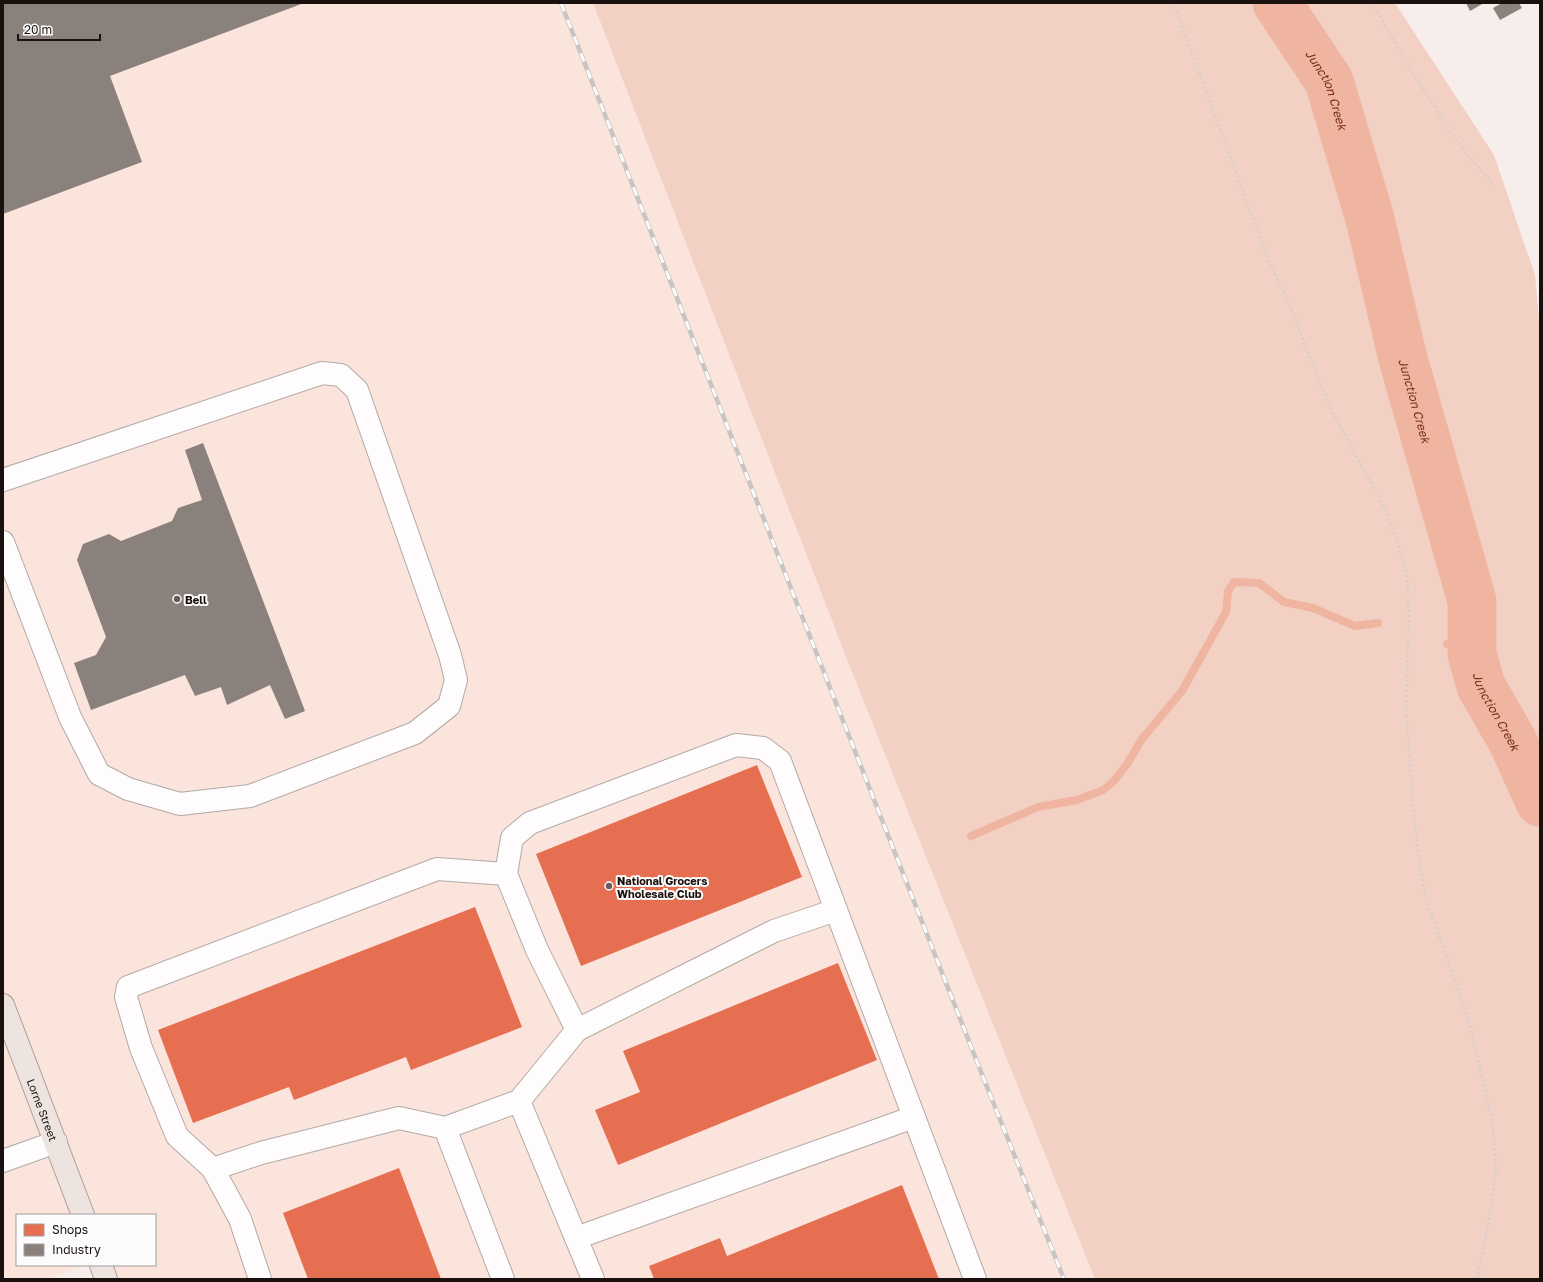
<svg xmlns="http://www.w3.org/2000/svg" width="1543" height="1282" font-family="'Golos Text',sans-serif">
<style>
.built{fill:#fbe4dc}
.green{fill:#f3d0c4}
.shops{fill:#e76f51}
.industry{fill:#8a817c}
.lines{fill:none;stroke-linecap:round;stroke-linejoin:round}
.stream{stroke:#f0b5a0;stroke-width:8}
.river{stroke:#f0b5a0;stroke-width:49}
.minor-casing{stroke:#b2a9a6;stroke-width:24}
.major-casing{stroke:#b09e98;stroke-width:24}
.path{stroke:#d2cfce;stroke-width:2.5;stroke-dasharray:2 3;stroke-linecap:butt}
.minor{stroke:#fefcfc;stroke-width:22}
.major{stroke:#ede4e0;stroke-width:22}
.rail-casing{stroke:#c7c4c3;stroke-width:4.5}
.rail{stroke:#fcfcfc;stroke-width:3;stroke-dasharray:9;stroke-linecap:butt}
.poi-dot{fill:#675e5b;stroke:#fcfcfc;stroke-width:1.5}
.labels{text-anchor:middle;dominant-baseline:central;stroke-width:4;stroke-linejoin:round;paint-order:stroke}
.poi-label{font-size:11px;font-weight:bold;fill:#1a110e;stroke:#fcfcfc;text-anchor:start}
.street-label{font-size:11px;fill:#1a110e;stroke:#fcfcfc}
.water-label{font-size:12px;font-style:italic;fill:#782f14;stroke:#fcfcfc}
</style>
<rect width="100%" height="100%" fill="#f7eeeb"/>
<path class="built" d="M 3,3 L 593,3 L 850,667 L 1095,1279 L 104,1279 L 98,1265 L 155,1265 L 155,1215 L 17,1215 L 17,1265 L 87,1265 L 49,1279 L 3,1279 Z"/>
<path class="green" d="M 593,3 L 1395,3 L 1494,155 L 1535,275 L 1540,332 L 1540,1279 L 1095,1279 L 850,667 Z"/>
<g class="shops">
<path d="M 757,765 L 802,877 L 581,966 L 536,854 Z"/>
<path d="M 475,907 L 522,1027 L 411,1070 L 406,1057 L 294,1100 L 289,1087 L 193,1123 L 158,1030 Z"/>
<path d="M 838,963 L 877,1060 L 618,1165 L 595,1110 L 640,1092 L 623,1051 Z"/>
<path d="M 399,1168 L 441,1279 L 308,1279 L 283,1213 Z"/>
<path d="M 902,1185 L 939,1279 L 654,1279 L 649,1266 L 720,1238 L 727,1256 Z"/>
</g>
<g class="industry">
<path d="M 3,3 L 304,3 L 110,76 L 142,162 L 3,214 Z"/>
<path d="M 1466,3 L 1484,3 L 1470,11 Z"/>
<path d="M 1502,3 L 1519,3 L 1522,8 L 1500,20 L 1493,8 Z"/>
<path d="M 203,443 L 305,711 L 285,719 L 270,685 L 227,705 L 221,687 L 195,696 L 185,675 L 91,710 L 74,663 L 96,655 L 106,637 L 77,560 L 83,544 L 109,534 L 121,541 L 172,521 L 178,508 L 202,500 L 185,450 Z"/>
</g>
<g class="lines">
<g class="stream">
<path d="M 1447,644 L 1472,654"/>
<path d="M 971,836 L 1038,807 L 1077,800 L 1103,790 L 1113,782 L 1127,764 L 1142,739 L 1182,691 L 1226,612 L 1228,591 L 1234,582 L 1259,583 L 1284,602 L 1313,608 L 1355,626 L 1378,623"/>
</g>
<path class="river" id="s1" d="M 1277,3 L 1329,81 L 1370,219 L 1402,355 L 1472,601 L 1472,654 L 1481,686 L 1513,742 L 1540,802"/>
<defs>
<g id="minor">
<path d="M 3,480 L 322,373 L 341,375 L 357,390 L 450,655 L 456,680 L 449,706 L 415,733 L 250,796 L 180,804 L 128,789 L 99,774 L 70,717 L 3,542"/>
<path d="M 577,1030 L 537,950 L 506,874 L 512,838 L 530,823 L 736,745 L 763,748 L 780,761 L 975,1279"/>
<path d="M 519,1101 L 593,1279"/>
<path d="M 445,1128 L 503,1279"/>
<path d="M 3,1161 L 56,1142"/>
<path d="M 213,1169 L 261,1153 L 399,1118 L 445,1128 L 519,1101 L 577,1030 L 774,931 L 836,910"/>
<path d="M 576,1238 L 914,1117"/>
<path d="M 260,1279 L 240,1219 L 213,1169 L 177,1136 L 141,1048 L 126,997 L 128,987 L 437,869 L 506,874"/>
</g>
<g id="major">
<path id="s2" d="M 3,1005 L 83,1215"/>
<path d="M 101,1265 L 106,1279"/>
</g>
</defs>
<use href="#minor" class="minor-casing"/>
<use href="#major" class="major-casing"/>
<g class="path">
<path d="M 1171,3 L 1177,13 L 1196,64 L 1268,259 L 1290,306 L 1329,406 L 1383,505 L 1397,539 L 1407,578 L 1409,615 L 1406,707 L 1412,796 L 1418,851 L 1425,896 L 1469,1021 L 1492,1120 L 1496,1169 L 1489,1220 L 1477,1279"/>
<path d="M 1372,3 L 1420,85 L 1456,140 L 1494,186"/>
</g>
<use href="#minor" class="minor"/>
<use href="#major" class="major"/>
<defs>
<path id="rail" d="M 561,3 L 983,1077 L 1064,1279"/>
</defs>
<use href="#rail" class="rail-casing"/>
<use href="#rail" class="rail"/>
</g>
<g class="poi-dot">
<circle cx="177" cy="599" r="4"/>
<circle cx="609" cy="886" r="4"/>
</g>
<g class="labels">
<g class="poi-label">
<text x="185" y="599">Bell</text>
<text x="617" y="880">National Grocers<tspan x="617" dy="13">Wholesale Club</tspan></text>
</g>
<g class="street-label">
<text stroke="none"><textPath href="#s2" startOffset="112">Lorne Street</textPath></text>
</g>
<g class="water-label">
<text stroke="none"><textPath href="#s1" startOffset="101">Junction Creek</textPath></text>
<text stroke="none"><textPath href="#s1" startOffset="425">Junction Creek</textPath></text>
<text stroke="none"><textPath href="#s1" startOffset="749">Junction Creek</textPath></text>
</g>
</g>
<rect width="1543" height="1282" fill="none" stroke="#1a110e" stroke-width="8"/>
<rect x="16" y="1214" width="140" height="52" fill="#fcfcfc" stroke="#a29e9d"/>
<rect x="24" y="1224" width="20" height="12" fill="#e76f51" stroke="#a29e9d"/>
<text x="52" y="1234" font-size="12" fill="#1a110e">Shops</text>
<rect x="24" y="1244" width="20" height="12" fill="#8a817c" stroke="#a29e9d"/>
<text x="52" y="1254" font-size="12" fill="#1a110e">Industry</text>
<path d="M18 34v6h82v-6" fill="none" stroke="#1a110e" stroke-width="2"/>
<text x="24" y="34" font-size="12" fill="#1a110e" stroke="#fcfcfc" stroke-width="3" paint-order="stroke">20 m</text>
</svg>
